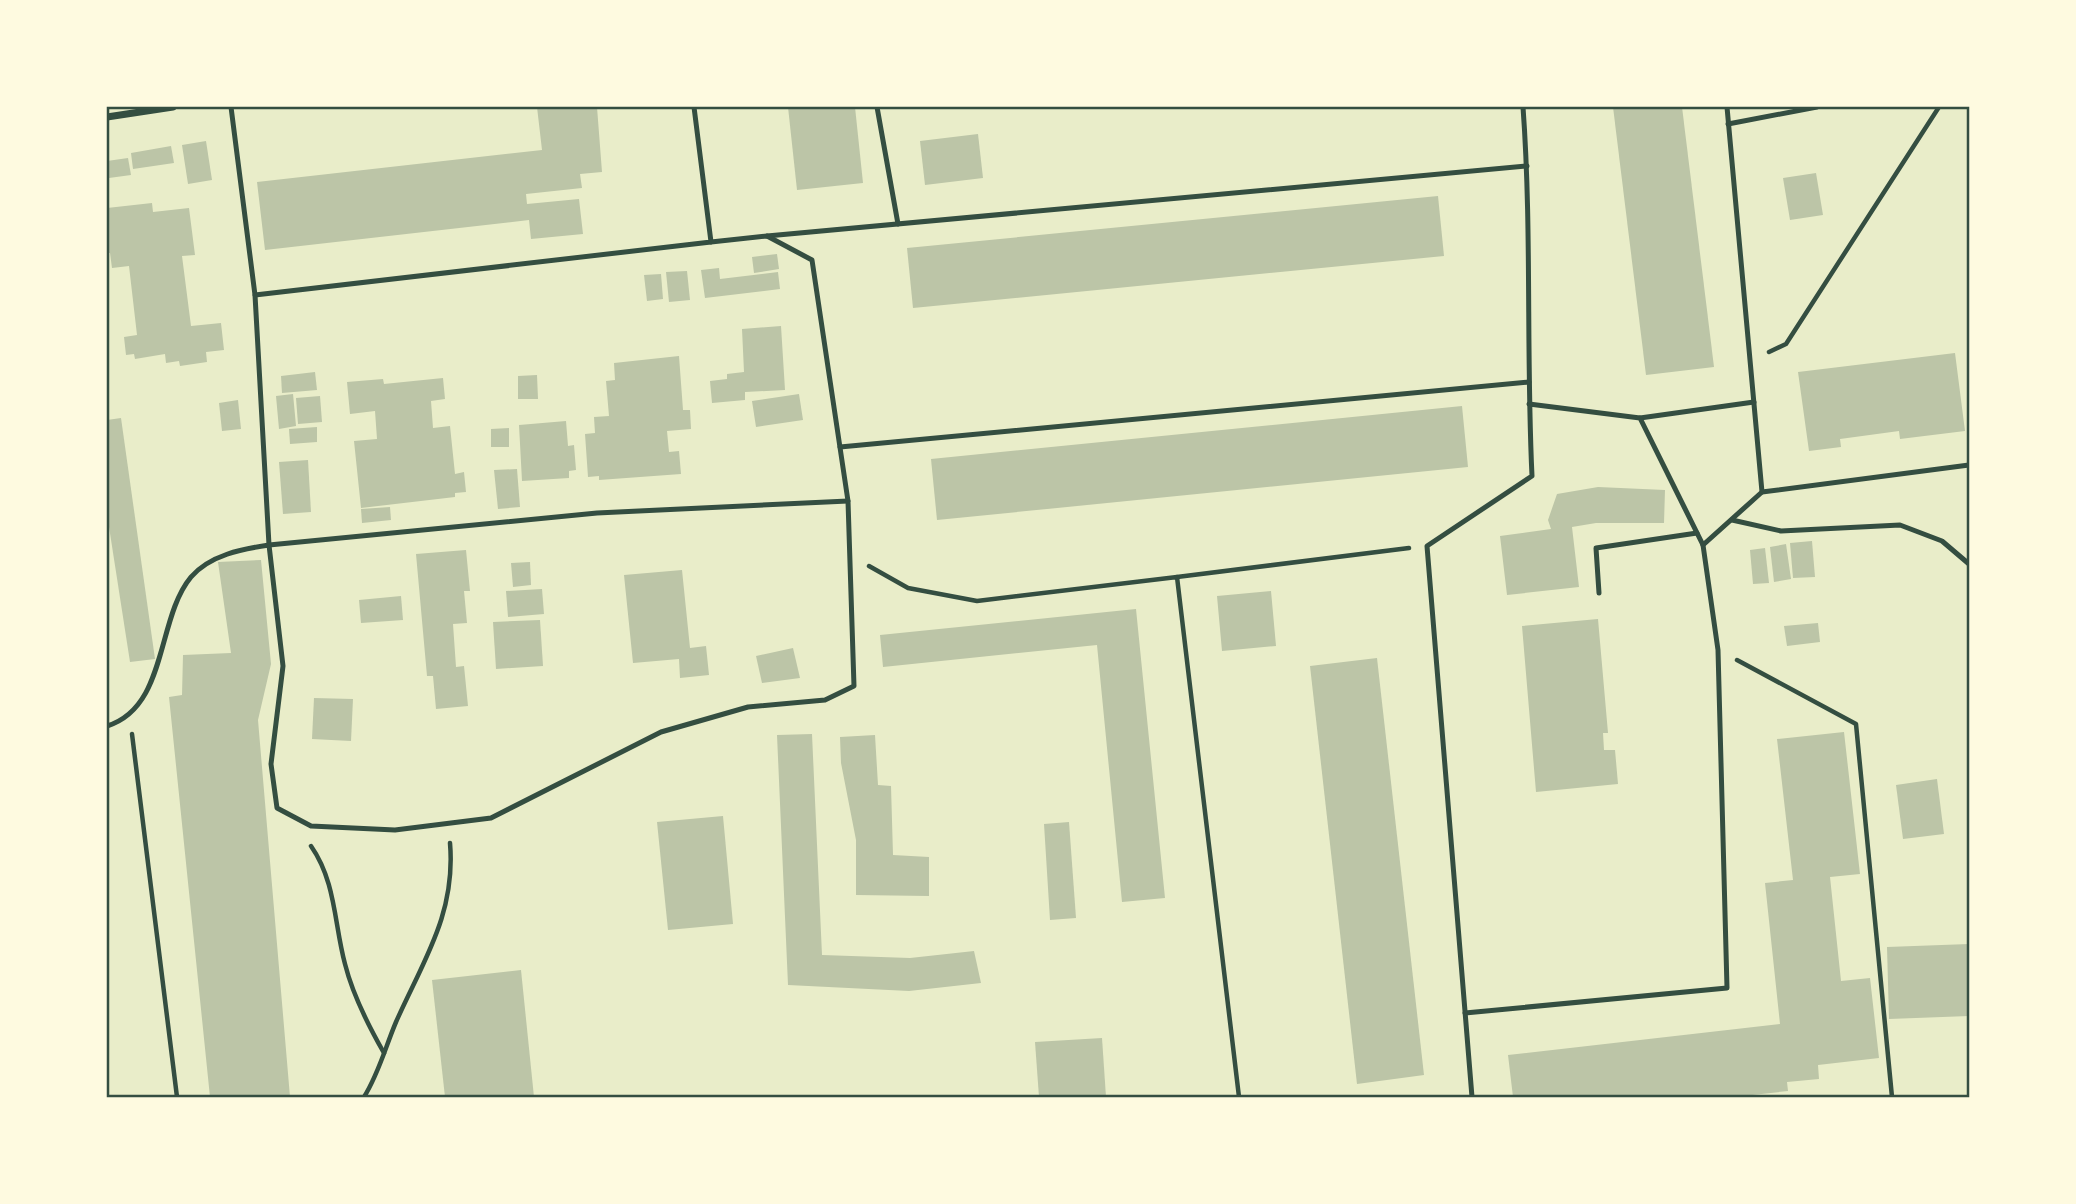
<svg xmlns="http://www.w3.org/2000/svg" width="2076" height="1204" font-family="'Open Sans',sans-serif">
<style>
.building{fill:#bcc5a7}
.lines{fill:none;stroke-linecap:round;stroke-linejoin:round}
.path{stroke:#344e41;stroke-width:4.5}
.service{stroke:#344e41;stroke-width:5}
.minor{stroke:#344e41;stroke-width:7}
.neatline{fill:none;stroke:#344e41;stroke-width:2.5}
</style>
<rect width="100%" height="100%" fill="#e9edc9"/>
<g class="building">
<path d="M 537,107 L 597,107 L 602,172 L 580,174 L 582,188 L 526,194 L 527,204 L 579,199 L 583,234 L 531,239 L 529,220 L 265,250 L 257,182 L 542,150 Z"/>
<path d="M 788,107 L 855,107 L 863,183 L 797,190 Z"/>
<path d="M 1613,107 L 1682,107 L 1714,367 L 1646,375 Z"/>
<path d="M 978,134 L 983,178 L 925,185 L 920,141 Z"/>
<path d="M 206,141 L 212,180 L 188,184 L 182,145 Z"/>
<path d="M 171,146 L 174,163 L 133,169 L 131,153 Z"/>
<path d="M 128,158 L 131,175 L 109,178 L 107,161 Z"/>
<path d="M 1816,173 L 1823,215 L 1790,220 L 1783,178 Z"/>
<path d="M 1438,196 L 1444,256 L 913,308 L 907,248 Z"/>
<path d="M 152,203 L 153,212 L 189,208 L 195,255 L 182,256 L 191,326 L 221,323 L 224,350 L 206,352 L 207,362 L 180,366 L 179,361 L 166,363 L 165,354 L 135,359 L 134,354 L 126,355 L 124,337 L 137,335 L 129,266 L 112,268 L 110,253 L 107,253 L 107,208 Z"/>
<path d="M 777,254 L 779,269 L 754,273 L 752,257 Z"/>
<path d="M 719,268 L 720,279 L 778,272 L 780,289 L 705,298 L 701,270 Z"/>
<path d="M 687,271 L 690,300 L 669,302 L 666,272 Z"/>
<path d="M 661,274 L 663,299 L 647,301 L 644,275 Z"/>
<path d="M 781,326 L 785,390 L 745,392 L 745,400 L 712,403 L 710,381 L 727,379 L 727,374 L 744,372 L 742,329 Z"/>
<path d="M 1955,353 L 1965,431 L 1900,439 L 1899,431 L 1840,439 L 1841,447 L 1809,451 L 1798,372 Z"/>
<path d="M 679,356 L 683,410 L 690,410 L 691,429 L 667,431 L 669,452 L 679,451 L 681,474 L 599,480 L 599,476 L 588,477 L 585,434 L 595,433 L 594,417 L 609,416 L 606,381 L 615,380 L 614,363 Z"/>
<path d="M 315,372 L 317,390 L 282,393 L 281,376 Z"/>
<path d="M 537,375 L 538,399 L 518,399 L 518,376 Z"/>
<path d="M 443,378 L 445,399 L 431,401 L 433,428 L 450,426 L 455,474 L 464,472 L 466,492 L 455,493 L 455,497 L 361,508 L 354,441 L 377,439 L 375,411 L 350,414 L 347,382 L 383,379 L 384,384 Z"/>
<path d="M 293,394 L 296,426 L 279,429 L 276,396 Z"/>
<path d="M 799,394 L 803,420 L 756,427 L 752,401 Z"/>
<path d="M 320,396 L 322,422 L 298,424 L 296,398 Z"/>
<path d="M 238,400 L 241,429 L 222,431 L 219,403 Z"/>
<path d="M 1462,406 L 1468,467 L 937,520 L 931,459 Z"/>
<path d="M 121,418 L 155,659 L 130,662 L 107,514 L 107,420 Z"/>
<path d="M 566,421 L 568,446 L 574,445 L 576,470 L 569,471 L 569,478 L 522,481 L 519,425 Z"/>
<path d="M 317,427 L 317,442 L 290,444 L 289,429 Z"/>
<path d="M 509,428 L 509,447 L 491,447 L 491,429 Z"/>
<path d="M 308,460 L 311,512 L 283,514 L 279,462 Z"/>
<path d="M 517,469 L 520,507 L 498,509 L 494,470 Z"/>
<path d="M 1598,487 L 1665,490 L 1664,523 L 1596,523 L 1572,527 L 1579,587 L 1507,595 L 1500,536 L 1551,529 L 1548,520 L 1557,494 Z"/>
<path d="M 390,507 L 391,520 L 362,523 L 361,509 Z"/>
<path d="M 1812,541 L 1815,577 L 1793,578 L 1790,543 Z"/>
<path d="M 1786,544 L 1791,579 L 1774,582 L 1770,547 Z"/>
<path d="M 1765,548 L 1769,583 L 1753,584 L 1750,550 Z"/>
<path d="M 466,550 L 470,591 L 464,591 L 467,623 L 453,624 L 456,667 L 464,666 L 468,706 L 436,709 L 433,676 L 427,676 L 416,554 Z"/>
<path d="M 261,560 L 271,664 L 258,720 L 290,1097 L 210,1097 L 169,697 L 182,695 L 183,655 L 231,653 L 218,562 Z"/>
<path d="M 530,562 L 531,585 L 513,587 L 511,563 Z"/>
<path d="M 682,570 L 690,648 L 706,646 L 709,675 L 680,678 L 679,659 L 633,663 L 624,575 Z"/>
<path d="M 542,589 L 544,614 L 508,617 L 506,591 Z"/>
<path d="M 1271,591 L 1276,646 L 1222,651 L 1217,596 Z"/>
<path d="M 401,596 L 403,620 L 361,623 L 359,600 Z"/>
<path d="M 1136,609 L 1165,898 L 1122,902 L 1097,645 L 883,667 L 880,635 Z"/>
<path d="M 1598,619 L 1608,733 L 1603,733 L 1604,750 L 1615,750 L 1618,784 L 1536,792 L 1522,626 Z"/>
<path d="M 540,620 L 543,666 L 496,669 L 493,622 Z"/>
<path d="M 1818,623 L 1820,642 L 1787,646 L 1784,626 Z"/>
<path d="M 793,648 L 800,678 L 762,683 L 756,656 Z"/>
<path d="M 1377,658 L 1424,1075 L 1357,1084 L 1310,666 Z"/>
<path d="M 314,698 L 353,699 L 351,741 L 312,739 Z"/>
<path d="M 1844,732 L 1860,874 L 1830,877 L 1841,981 L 1870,978 L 1879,1058 L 1818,1065 L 1819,1079 L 1787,1082 L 1788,1091 L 1734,1097 L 1513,1097 L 1508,1055 L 1780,1024 L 1765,883 L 1793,880 L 1777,739 Z"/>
<path d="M 812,734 L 822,955 L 910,958 L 974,951 L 981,983 L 909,991 L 788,985 L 777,735 Z"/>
<path d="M 875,735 L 878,785 L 891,786 L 893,855 L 929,857 L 929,896 L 856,895 L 856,840 L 841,763 L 840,737 Z"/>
<path d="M 1937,779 L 1944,834 L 1903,839 L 1896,785 Z"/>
<path d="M 723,816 L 733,924 L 668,930 L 657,822 Z"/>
<path d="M 1069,822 L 1076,918 L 1050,920 L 1044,824 Z"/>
<path d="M 1969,944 L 1969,1016 L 1889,1019 L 1887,947 Z"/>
<path d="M 521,970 L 534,1097 L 445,1097 L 432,980 Z"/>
<path d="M 1102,1038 L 1106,1097 L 1039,1097 L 1035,1042 Z"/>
</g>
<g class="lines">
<g class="path">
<path d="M 1769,352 L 1786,344 L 1939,107"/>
<path d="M 869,566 L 908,588 L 977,601 L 1177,577 L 1239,1097"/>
<path d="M 1177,577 L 1409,548"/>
<path d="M 1737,660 L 1856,724 L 1892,1097"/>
<path d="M 132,734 L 177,1097"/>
<path d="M 311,846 C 336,882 334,923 345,964 C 353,996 368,1025 384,1053"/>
<path d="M 364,1097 C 379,1073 385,1048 396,1022 C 423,961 456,914 450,843"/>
</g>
<g class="service">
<path d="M 231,107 L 255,295 L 711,242 L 694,107"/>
<path d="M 877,107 L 898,224"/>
<path d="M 1728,124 L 1817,107"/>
<path d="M 767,236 L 1527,166"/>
<path d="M 255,295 L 269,545 L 597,513 L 848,501"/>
<path d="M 1640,418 L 1754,402"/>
<path d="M 840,447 L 1529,382"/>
<path d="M 1762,492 L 1969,465"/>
<path d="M 1732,520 L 1781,531 L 1900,525 L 1942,541 L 1969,564"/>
<path d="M 1703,545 L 1762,492 L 1727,107"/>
<path d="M 1599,593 L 1596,548 L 1697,533"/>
<path d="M 107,726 C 168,707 156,619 191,577 C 210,555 242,549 269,545 L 283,666 L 271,764 L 277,808 L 311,826 L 395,830 L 491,818 L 661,732 L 748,707 L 825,700 L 854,686 L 848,501 L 812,260 L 767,236 L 711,242"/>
<path d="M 1465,1013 L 1727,988 L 1718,650 L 1703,545 L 1640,418 L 1529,404"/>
<path d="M 1472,1097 L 1427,546 L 1532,476 C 1526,353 1532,230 1523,107"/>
</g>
<path class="minor" d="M 107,117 L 173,107"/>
</g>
<rect width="2076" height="1204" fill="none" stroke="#fefae0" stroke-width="217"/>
<rect x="108" y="108" width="1860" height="988" class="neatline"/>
</svg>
